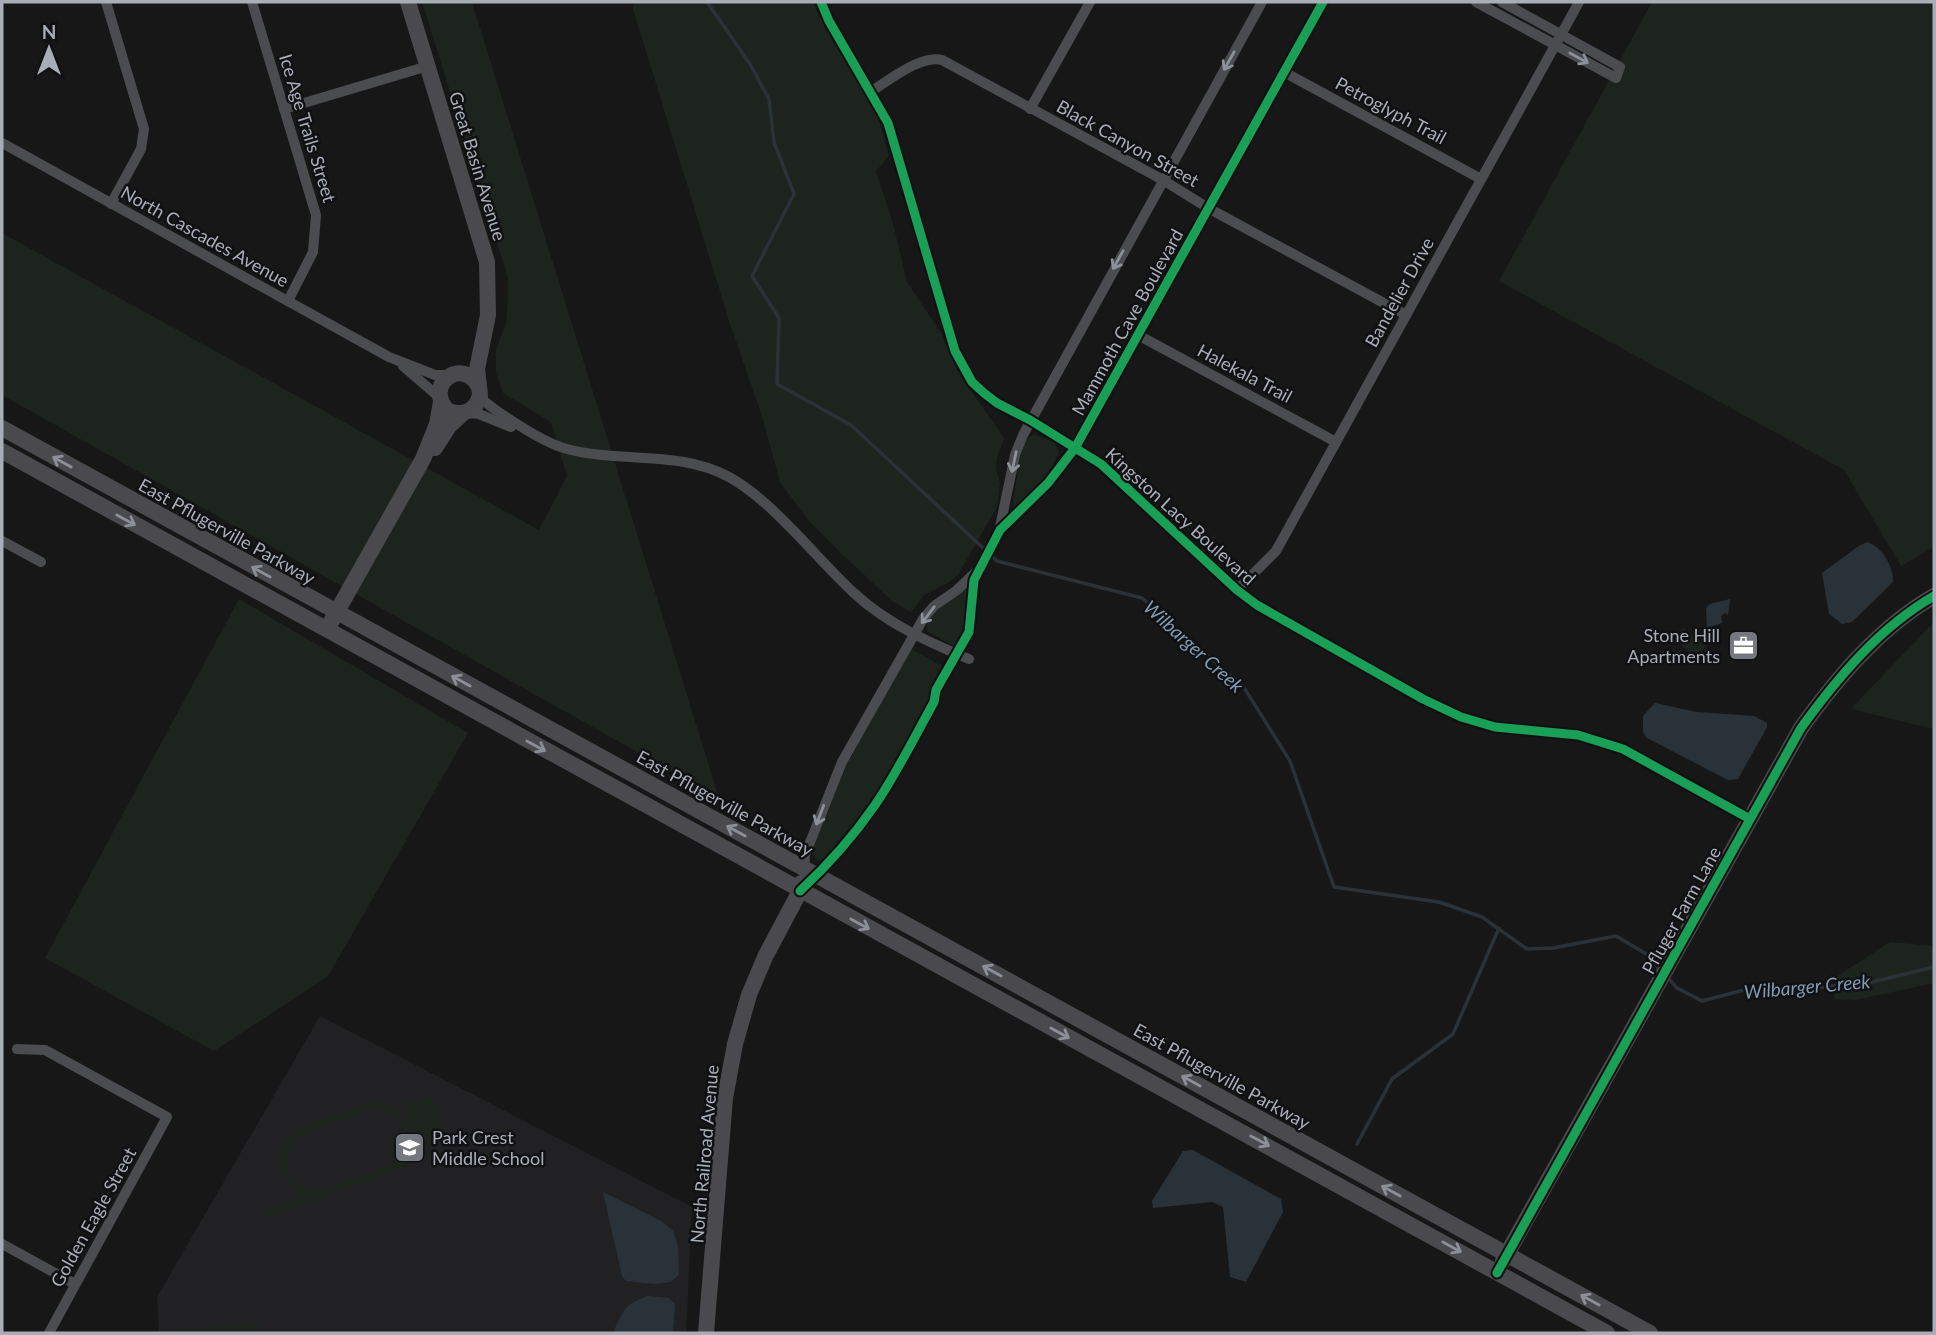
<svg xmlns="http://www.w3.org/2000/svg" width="1936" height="1335" font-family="Lato,sans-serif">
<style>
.built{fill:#212123}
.green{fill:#1d241e;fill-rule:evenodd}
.water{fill:#2a3239}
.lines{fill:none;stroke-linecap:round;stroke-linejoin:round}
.stream{stroke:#2a3239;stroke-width:3.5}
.street{stroke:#4b4c50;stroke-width:10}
.secondary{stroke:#4a4a4e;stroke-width:16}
.cycleway-casing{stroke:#111113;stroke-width:13}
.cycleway{stroke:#1a9f57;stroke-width:9}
.oneway{stroke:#8c9099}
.oneway2{stroke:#8c8f98}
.labels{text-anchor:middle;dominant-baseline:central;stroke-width:5;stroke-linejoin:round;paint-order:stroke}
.street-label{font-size:18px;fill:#a8adb8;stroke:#111113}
.poi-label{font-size:18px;fill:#a8adb8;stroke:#111113;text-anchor:end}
.water-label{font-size:19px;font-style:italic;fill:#7f9bb3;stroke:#111113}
</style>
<rect width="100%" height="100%" fill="#171717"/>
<path class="built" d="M 320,1016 L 692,1207 L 686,1333 L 159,1333 L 157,1297 Z"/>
<g class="green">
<path d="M 422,2 L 472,2 L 719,798 L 2,395 L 2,233 L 539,530 L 567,476 L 551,422 L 503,393 L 496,373 L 496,350 L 507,320 L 508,278 Z"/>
<path d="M 634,2 L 814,2 L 817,12 L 876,110 L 889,156 L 876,171 L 894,227 L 907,282 L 941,333 L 956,368 L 971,391 L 1004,438 L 997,458 L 996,468 L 1000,483 L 997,507 L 958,575 L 948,583 L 924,595 L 911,612 L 892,601 L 845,557 L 807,519 L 780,482 L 762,416 L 729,321 L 633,9 Z"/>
<path d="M 1652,2 L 1934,2 L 1934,547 L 1901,566 L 1844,470 L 1499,281 Z"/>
<path d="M 1034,434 L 1055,443 L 1059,453 L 1045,479 L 1012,508 L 1020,456 L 1026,440 Z"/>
<path d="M 965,589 L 968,591 L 965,628 L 957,645 L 954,646 L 928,632 L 926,626 L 935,610 Z"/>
<path d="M 239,599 L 468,733 L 328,976 L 214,1051 L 45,958 Z"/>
<path d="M 1934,623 L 1934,729 L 1851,709 L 1929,627 Z"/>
<path d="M 1683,628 L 1706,646 L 1696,657 L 1674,639 Z"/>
<path d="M 911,649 L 942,666 L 931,685 L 929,698 L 881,787 L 866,809 L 828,858 L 817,861 L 812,851 L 845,768 Z"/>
<path d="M 1890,942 L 1934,946 L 1934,983 L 1856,1000 L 1834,999 L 1836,977 Z"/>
<path d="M 432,1095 L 448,1141 L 420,1150 L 404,1104 Z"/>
<path d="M 372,1102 C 407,1104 416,1129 407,1159 L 441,1147 L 444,1153 L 265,1218 L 263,1212 L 305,1196 C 277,1179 268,1148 299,1128 ZM 371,1109 C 385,1109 397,1115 402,1128 C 415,1161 375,1171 352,1179 C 341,1183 327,1191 316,1190 C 286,1190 281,1157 297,1137 Z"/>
<path d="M 259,1323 L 260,1333 L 179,1333 L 179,1330 Z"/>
</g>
<g class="water">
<path d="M 1868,542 C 1883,549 1893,565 1893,582 L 1852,622 L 1842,624 L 1829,614 L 1822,573 L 1860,545 Z"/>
<path d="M 1730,599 L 1728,615 L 1725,613 L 1721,616 L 1722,623 L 1707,628 L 1706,608 L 1710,604 Z"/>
<path d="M 1655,703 L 1697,712 L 1754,716 L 1767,723 L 1767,727 L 1738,779 L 1728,780 L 1647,738 L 1643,732 L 1643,716 Z"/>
<path d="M 1193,1150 L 1281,1199 L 1283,1212 L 1246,1282 L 1230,1277 L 1223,1207 L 1212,1202 L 1153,1208 L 1152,1201 L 1183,1151 Z"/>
<path d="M 603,1192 L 661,1221 L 673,1231 L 678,1246 L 679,1274 L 671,1282 L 655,1284 L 626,1281 L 622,1276 Z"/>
<path d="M 648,1296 L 669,1298 L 675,1304 L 673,1333 L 613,1333 C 623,1311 624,1304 648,1296 Z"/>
</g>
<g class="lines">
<g class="stream">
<path d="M 707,2 L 750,64 L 769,99 L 774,142 L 794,194 L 752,276 L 779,318 L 777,384 L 851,425 L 997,561 L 1142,598 L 1243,686 L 1290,761 L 1334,887 L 1439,902 L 1482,917 L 1527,949 L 1553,948 L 1616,936 L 1648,955 L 1660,969"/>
<path d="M 1668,978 L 1677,988 L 1702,1001 L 1744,990 L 1804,989 L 1872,982 L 1934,967"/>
<path d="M 1357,1144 L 1392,1079 L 1453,1034 L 1499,928"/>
</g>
<g class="street">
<path d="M 106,2 L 144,129 L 141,149 L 111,204"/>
<path d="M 252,2 L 316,215 L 313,252 L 288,301"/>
<path d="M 821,2 L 829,21 L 888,123 L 955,351 L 972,382 L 984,393 L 997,403 L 1030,420 L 1101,464 L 1237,590 L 1257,605 L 1423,699 L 1461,717 L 1495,727 L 1578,735 L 1623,749 L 1750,819"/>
<path d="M 1476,2 L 1616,78 L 1620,67 L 1502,2"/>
<path d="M 1284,72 L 1481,179"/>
<path d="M 870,92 C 888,81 921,54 942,60 L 1163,180 L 1208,208 L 1406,315"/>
<path d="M 284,109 L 428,66"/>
<path d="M 1030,109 L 1090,2"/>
<path d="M 2,143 L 389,357 L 435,375 L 452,375"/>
<path d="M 1138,335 L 1336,442"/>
<path d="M 403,366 L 440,398"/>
<path d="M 480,391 L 484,401 L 493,408 C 513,422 544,443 567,449 C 620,463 680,450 729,477 C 773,501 816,558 854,593 C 886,623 928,642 969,659"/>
<path d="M 467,413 L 479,414 L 511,427"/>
<path d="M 1000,527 L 1015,455 L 1023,435 L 1262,2"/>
<path d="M 2,541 L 41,562"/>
<path d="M 1237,590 L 1276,551 L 1579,2"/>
<path d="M 804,868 L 805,855 L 842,762 L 923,619 L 934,606 L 957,590 L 976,572"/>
<path d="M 817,875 C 869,828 900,762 934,702 L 936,690 L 969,632 L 974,580 L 1000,530 L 1048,483 L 1075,448 L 1323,2"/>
<path d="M 17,1049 L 45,1050 L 167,1117 L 49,1333"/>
<path d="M 2,1244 L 75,1284"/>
</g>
<g class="secondary">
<path d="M 408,2 L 487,262 L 488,315 L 477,369 L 480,395 C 476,411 464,416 448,411 C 422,384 464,356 479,387"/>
<path d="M 2,428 L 1650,1333"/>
<path d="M 435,448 L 449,426 L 462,414"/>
<path d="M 2,451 L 1607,1333"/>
<path d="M 331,622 L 423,459 L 437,424 L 441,402"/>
<path d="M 1503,1261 L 1801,728 C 1838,677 1879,628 1934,596"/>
<path d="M 706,1333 L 725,1098 L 735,1044 L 749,995 L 765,957 L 800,891 L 801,883"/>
</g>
<defs>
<g id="cycleway">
<path d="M 821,2 L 829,21 L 888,123 L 955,351 L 972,382 L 984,393 L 997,403 L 1030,420 L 1101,464 L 1237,590 L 1257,605 L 1423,699 L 1461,717 L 1495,727 L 1578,735 L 1623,749 L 1750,819"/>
<path d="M 800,891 C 828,865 853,837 875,805 C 897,773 915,736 934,702 L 936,690 L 969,632 L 974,580 L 1000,530 L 1048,483 L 1075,448 L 1323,2"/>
<path d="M 1497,1273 L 1801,728 C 1838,677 1879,628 1934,596"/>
</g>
</defs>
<use href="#cycleway" class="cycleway-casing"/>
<use href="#cycleway" class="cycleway"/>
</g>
<defs><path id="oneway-shaft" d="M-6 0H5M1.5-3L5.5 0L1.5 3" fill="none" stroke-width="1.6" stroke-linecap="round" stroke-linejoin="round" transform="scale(1.75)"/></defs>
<g class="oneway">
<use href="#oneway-shaft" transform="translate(1579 58) rotate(29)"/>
<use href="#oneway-shaft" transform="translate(1229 61) rotate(119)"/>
<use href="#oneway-shaft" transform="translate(1118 260) rotate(119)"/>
<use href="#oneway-shaft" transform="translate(1014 462) rotate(102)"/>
<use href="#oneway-shaft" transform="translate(928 615) rotate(127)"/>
<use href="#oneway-shaft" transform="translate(820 815) rotate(111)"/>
</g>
<g class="oneway2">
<use href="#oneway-shaft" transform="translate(62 462) rotate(-151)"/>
<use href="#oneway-shaft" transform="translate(126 520) rotate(29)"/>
<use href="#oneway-shaft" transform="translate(261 572) rotate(-151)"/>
<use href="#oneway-shaft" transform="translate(461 681) rotate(-151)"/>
<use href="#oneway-shaft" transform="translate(536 746) rotate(29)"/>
<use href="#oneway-shaft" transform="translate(736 831) rotate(-151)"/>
<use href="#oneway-shaft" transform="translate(860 924) rotate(29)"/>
<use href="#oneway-shaft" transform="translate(992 971) rotate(-151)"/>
<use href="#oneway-shaft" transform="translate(1060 1033) rotate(29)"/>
<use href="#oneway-shaft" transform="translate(1191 1081) rotate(-151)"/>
<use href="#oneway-shaft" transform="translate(1260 1141) rotate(28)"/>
<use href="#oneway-shaft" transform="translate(1391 1191) rotate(-151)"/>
<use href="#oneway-shaft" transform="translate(1452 1247) rotate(29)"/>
<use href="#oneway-shaft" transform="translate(1590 1300) rotate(-151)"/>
</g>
<defs>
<symbol id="office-square" viewBox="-11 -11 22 22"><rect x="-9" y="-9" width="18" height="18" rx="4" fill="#757880" stroke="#111113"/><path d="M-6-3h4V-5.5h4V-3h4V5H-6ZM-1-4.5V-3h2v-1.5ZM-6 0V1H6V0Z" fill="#fff"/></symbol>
<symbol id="school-square" viewBox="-11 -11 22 22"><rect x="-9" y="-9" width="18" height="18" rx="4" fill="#757880" stroke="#111113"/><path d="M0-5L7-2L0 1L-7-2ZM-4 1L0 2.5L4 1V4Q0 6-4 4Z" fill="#fff"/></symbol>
</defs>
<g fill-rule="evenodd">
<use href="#office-square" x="1726" y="628" width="35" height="35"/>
<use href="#school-square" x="392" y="1130" width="35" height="35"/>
</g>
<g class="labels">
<g class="street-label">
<text transform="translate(1391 110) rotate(28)">Petroglyph Trail</text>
<text transform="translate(308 128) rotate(73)">Ice Age Trails Street</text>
<text transform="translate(1128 143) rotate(29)">Black Canyon Street</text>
<text transform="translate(478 166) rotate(73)">Great Basin Avenue</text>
<text transform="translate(205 236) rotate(29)">North Cascades Avenue</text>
<text transform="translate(1399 292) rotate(-61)">Bandelier Drive</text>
<text transform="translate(1127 322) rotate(-61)">Mammoth Cave Boulevard</text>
<text transform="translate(1245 373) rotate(28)">Halekala Trail</text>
<text transform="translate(1181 516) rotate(42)">Kingston Lacy Boulevard</text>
<text transform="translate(227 531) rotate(29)">East Pflugerville Parkway</text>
<text transform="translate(725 803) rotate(29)">East Pflugerville Parkway</text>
<text transform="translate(1681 910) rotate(-61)">Pfluger Farm Lane</text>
<text transform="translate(1222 1076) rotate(29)">East Pflugerville Parkway</text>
<text transform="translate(704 1154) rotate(-85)">North Railroad Avenue</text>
<text transform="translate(93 1217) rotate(-61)">Golden Eagle Street</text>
</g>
<g class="poi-label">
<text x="1720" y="635">Stone Hill<tspan x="1720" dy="21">Apartments</tspan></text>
<text x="432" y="1137" text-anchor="start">Park Crest<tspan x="432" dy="21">Middle School</tspan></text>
</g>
<g class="water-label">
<text transform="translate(1194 646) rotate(42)">Wilbarger Creek</text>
<text transform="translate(1807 986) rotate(-5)">Wilbarger Creek</text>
</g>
</g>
<rect width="1936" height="1335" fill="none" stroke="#a8adb8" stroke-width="7"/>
<g transform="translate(49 49)" stroke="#111113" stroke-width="5" paint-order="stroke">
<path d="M0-5L12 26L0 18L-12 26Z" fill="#a8adb8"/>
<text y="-10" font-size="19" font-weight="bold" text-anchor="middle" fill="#a8adb8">N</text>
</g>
</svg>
